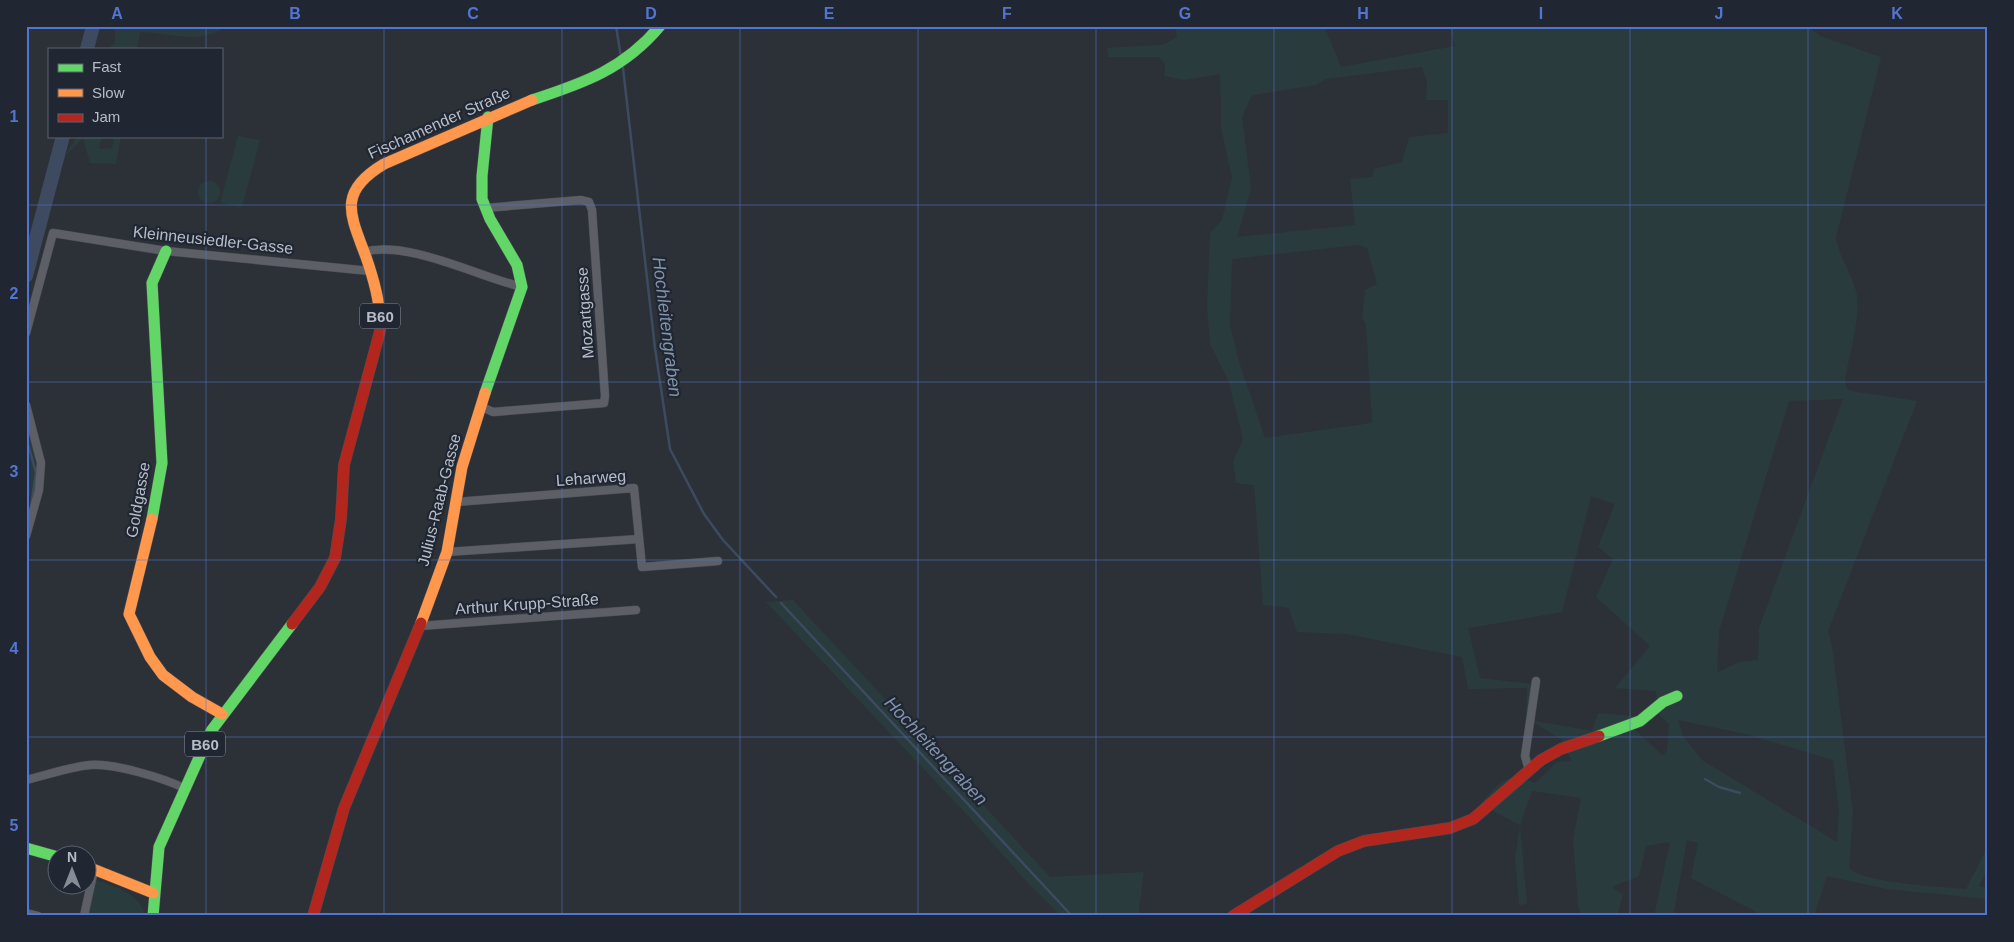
<svg xmlns="http://www.w3.org/2000/svg" width="2014" height="942" font-family="Helvetica,sans-serif">
<style>
.green{fill:#2a3b3e;fill-rule:evenodd}
.lines{fill:none;stroke-linecap:round;stroke-linejoin:round}
.stream{stroke:#3d4a60;stroke-width:2.5}
.river{stroke:#3d4a60;stroke-width:14}
.street-casing{stroke:#4a4d53;stroke-width:9}
.fast-casing{stroke:#4a4d53;stroke-width:12}
.slow-casing{stroke:#4a4d53;stroke-width:12}
.jam-casing{stroke:#4a4d53;stroke-width:12}
.street{stroke:#5c5f66;stroke-width:8}
.fast{stroke:#63d668;stroke-width:11}
.slow{stroke:#ff974d;stroke-width:11}
.jam{stroke:#b3261e;stroke-width:11}
.grid{fill:none;stroke:#5375d2;stroke-width:1;stroke-opacity:0.55}
.labels{text-anchor:middle;dominant-baseline:central;stroke-width:4.5;stroke-linejoin:round;paint-order:stroke}
.shield{fill:#202732;stroke:#8a909b;stroke-width:1}
.shield-label{font-size:15px;font-weight:bold;fill:#b7bdc8}
.street-label{font-size:16px;fill:#b7bdc8;stroke:#202732}
.water-label{font-size:18px;font-style:italic;fill:#8293ac;stroke:#202732}
.neatline{fill:none;stroke:#5375d2;stroke-width:2}
.grid-label{font-size:16px;text-anchor:middle;font-weight:bold;fill:#5375d2}
</style>
<rect width="100%" height="100%" fill="#2c3138"/>
<g class="green">
<path d="M 115,26 L 226,26 C 201,46 169,32 140,32 L 137,49 L 108,49 L 115,43 Z"/>
<path d="M 1175,26 L 1324,26 L 1341,67 L 1455,46 L 1450,26 L 1807,26 L 1820,36 L 1881,57 L 1836,237 C 1839,259 1854,276 1857,296 C 1860,320 1849,355 1845,380 L 1846,388 L 1851,391 L 1917,401 L 1828,631 L 1832,647 L 1853,813 L 1849,868 C 1862,883 1943,887 1966,889 L 1988,846 L 1988,868 L 1979,886 L 1988,888 L 1988,899 L 1887,889 L 1827,876 L 1814,916 L 1764,916 L 1691,878 L 1698,843 L 1687,840 L 1673,916 L 1654,916 L 1670,842 L 1646,846 L 1639,876 L 1612,887 L 1623,895 L 1617,916 L 1582,916 L 1578,906 L 1573,840 L 1581,798 L 1532,791 L 1520,825 L 1527,904 L 1519,905 L 1515,857 L 1520,825 L 1480,804 C 1502,781 1502,773 1535,783 L 1557,762 L 1572,761 L 1561,739 L 1529,720 L 1525,738 L 1527,688 L 1468,689 L 1462,657 L 1347,634 L 1297,632 L 1289,608 L 1263,605 L 1254,485 L 1236,483 L 1233,461 L 1243,440 L 1229,382 L 1210,344 L 1207,307 L 1210,233 L 1222,220 L 1232,178 L 1221,127 L 1220,74 L 1184,80 L 1164,76 L 1165,63 L 1159,57 L 1108,57 L 1107,48 L 1162,45 L 1177,37 ZM 1422,67 L 1427,81 L 1426,100 L 1448,100 L 1448,133 L 1409,137 L 1402,162 L 1374,169 L 1373,177 L 1350,179 L 1355,225 L 1237,237 L 1251,188 L 1242,117 L 1252,95 L 1316,85 L 1326,79 ZM 1358,245 L 1367,248 L 1377,284 L 1365,290 L 1362,318 L 1366,324 L 1372,423 L 1265,438 L 1238,359 L 1230,324 L 1232,259 ZM 1843,399 L 1759,628 L 1758,660 L 1739,662 L 1717,673 L 1719,631 L 1789,401 ZM 1591,496 L 1615,504 L 1598,547 L 1613,559 L 1596,597 L 1650,646 L 1615,688 L 1656,691 L 1658,714 L 1669,724 L 1667,750 L 1663,756 L 1633,728 L 1634,716 L 1598,713 L 1592,731 L 1529,720 L 1532,684 L 1480,678 L 1468,628 L 1562,612 ZM 1678,720 L 1746,734 L 1833,760 L 1839,812 L 1837,842 L 1702,760 L 1683,736 Z"/>
<path d="M 77,136 L 102,136 L 99,149 L 112,148 L 115,136 L 121,136 L 116,164 L 90,163 L 83,138 L 65,156 Z"/>
<path d="M 238,136 L 260,140 L 242,207 L 220,203 Z"/>
<circle cx="209" cy="192" r="11"/>
<path d="M 26,415 L 34,445 L 37,477 L 26,506 Z"/>
<path d="M 793,600 L 1050,877 L 1144,872 L 1138,916 L 1061,916 L 1028,883 L 971,819 L 766,602 Z"/>
<path d="M 93,879 C 112,885 142,894 145,916 L 86,916 Z"/>
</g>
<g class="lines">
<g class="stream">
<path d="M 616,26 L 621,57"/>
<path d="M 623,68 L 655,348 L 670,449 L 704,514 L 723,540 L 776,597"/>
<path d="M 26,437 L 36,473 L 31,505"/>
<path d="M 781,603 L 1072,916"/>
<path d="M 1705,779 L 1719,787 L 1740,793"/>
</g>
<g class="river">
<path d="M 87,49 L 93,26"/>
<path d="M 26,276 L 63,136"/>
</g>
<defs>
<g id="street">
<path d="M 363,252 C 409,240 476,276 522,287"/>
<path d="M 26,333 L 53,233 L 166,251 L 370,271"/>
<path d="M 26,405 L 41,463 L 39,490 L 26,536"/>
<path d="M 480,406 L 493,412 L 604,403 L 605,396 L 592,210 L 589,202 L 581,200 L 485,208"/>
<path d="M 456,502 L 634,488 L 642,567 L 718,561"/>
<path d="M 447,552 L 639,539"/>
<path d="M 420,626 L 636,610"/>
<path d="M 1529,770 L 1525,756 L 1536,681"/>
<path d="M 26,780 C 47,775 69,767 90,765 C 114,763 163,778 184,788"/>
<path d="M 26,913 L 38,916"/>
<path d="M 84,916 L 94,870"/>
</g>
<g id="fast">
<path d="M 532,100 C 584,83 624,69 660,26"/>
<path d="M 485,393 L 522,287 L 517,265 L 490,219 L 482,199 L 482,176 L 488,117"/>
<path d="M 152,519 L 162,463 L 152,283 L 166,251"/>
<path d="M 1599,736 L 1640,721 L 1663,702 L 1677,696"/>
<path d="M 26,848 L 58,857"/>
<path d="M 153,916 L 159,847 L 211,731 L 292,624"/>
</g>
<g id="slow">
<path d="M 380,318 C 379,297 373,277 366,257 C 350,214 337,192 384,164 L 532,100"/>
<path d="M 152,519 L 129,614 L 150,657 L 163,675 L 192,697 L 222,714"/>
<path d="M 421,623 L 447,552 L 462,467 L 485,393"/>
<path d="M 88,867 L 153,893"/>
</g>
<g id="jam">
<path d="M 292,624 L 320,587 L 335,558 L 341,519 L 344,465 L 380,331 L 380,318"/>
<path d="M 313,916 L 344,808 L 421,623"/>
<path d="M 1233,916 L 1338,851 L 1364,841 L 1450,828 L 1473,819 L 1541,760 L 1561,749 L 1599,736"/>
</g>
</defs>
<use href="#street" class="street-casing"/>
<use href="#fast" class="fast-casing"/>
<use href="#slow" class="slow-casing"/>
<use href="#jam" class="jam-casing"/>
<use href="#street" class="street"/>
<use href="#fast" class="fast"/>
<use href="#slow" class="slow"/>
<use href="#jam" class="jam"/>
</g>
<path class="grid" d="M 206,26 L 206,49M 384,26 L 384,916M 562,26 L 562,916M 740,26 L 740,916M 918,26 L 918,916M 1096,26 L 1096,916M 1274,26 L 1274,916M 1452,26 L 1452,916M 1630,26 L 1630,916M 1808,26 L 1808,916M 206,136 L 206,916M 26,205 L 1988,205M 26,382 L 1988,382M 26,560 L 1988,560M 26,737 L 1988,737"/>
<g class="labels">
<g class="shield">
<rect x="360" y="303.5" width="40" height="25" rx="4"/>
<rect x="185" y="731.5" width="40" height="25" rx="4"/>
</g>
<g class="shield-label">
<text x="380" y="316">B60</text>
<text x="205" y="744">B60</text>
</g>
<g class="street-label">
<text transform="translate(439 123) rotate(-24)">Fischamender Straße</text>
<text transform="translate(213 240) rotate(6)">Kleinneusiedler-Gasse</text>
<text transform="translate(585 313) rotate(-94)">Mozartgasse</text>
<text transform="translate(591 478) rotate(-4)">Leharweg</text>
<text transform="translate(138 500) rotate(-80)">Goldgasse</text>
<text transform="translate(439 500) rotate(-76)">Julius-Raab-Gasse</text>
<text transform="translate(527 604) rotate(-4)">Arthur Krupp-Straße</text>
</g>
<g class="water-label">
<text transform="translate(667 327) rotate(83)">Hochleitengraben</text>
<text transform="translate(936 751) rotate(47)">Hochleitengraben</text>
</g>
</g>
<rect width="2014" height="942" fill="none" stroke="#202732" stroke-width="55"/>
<rect x="48" y="48" width="175" height="90" fill="#202732" stroke="#5c636e"/>
<rect x="58" y="64" width="25" height="8" fill="#63d668" stroke="#5c636e"/>
<text x="92" y="72" font-size="15" fill="#b7bdc8">Fast</text>
<rect x="58" y="89" width="25" height="8" fill="#ff974d" stroke="#5c636e"/>
<text x="92" y="98" font-size="15" fill="#b7bdc8">Slow</text>
<rect x="58" y="114" width="25" height="8" fill="#b3261e" stroke="#5c636e"/>
<text x="92" y="122" font-size="15" fill="#b7bdc8">Jam</text>
<g transform="translate(72 870)"><circle r="24" fill="#202732" stroke="#5c636e"/>
<path d="M0-4L9 19L0 12L-9 19Z" fill="#868c96"/>
<text y="-8" font-size="14" font-weight="bold" text-anchor="middle" fill="#b7bdc8">N</text>
</g>
<rect x="28" y="28" width="1958" height="886" class="neatline"/>
<g class="grid-label">
<text x="117" y="19">A</text>
<text x="295" y="19">B</text>
<text x="473" y="19">C</text>
<text x="651" y="19">D</text>
<text x="829" y="19">E</text>
<text x="1007" y="19">F</text>
<text x="1185" y="19">G</text>
<text x="1363" y="19">H</text>
<text x="1541" y="19">I</text>
<text x="1719" y="19">J</text>
<text x="1897" y="19">K</text>
<text x="14" y="122">1</text>
<text x="14" y="299">2</text>
<text x="14" y="477">3</text>
<text x="14" y="654">4</text>
<text x="14" y="831">5</text>
</g>
</svg>
